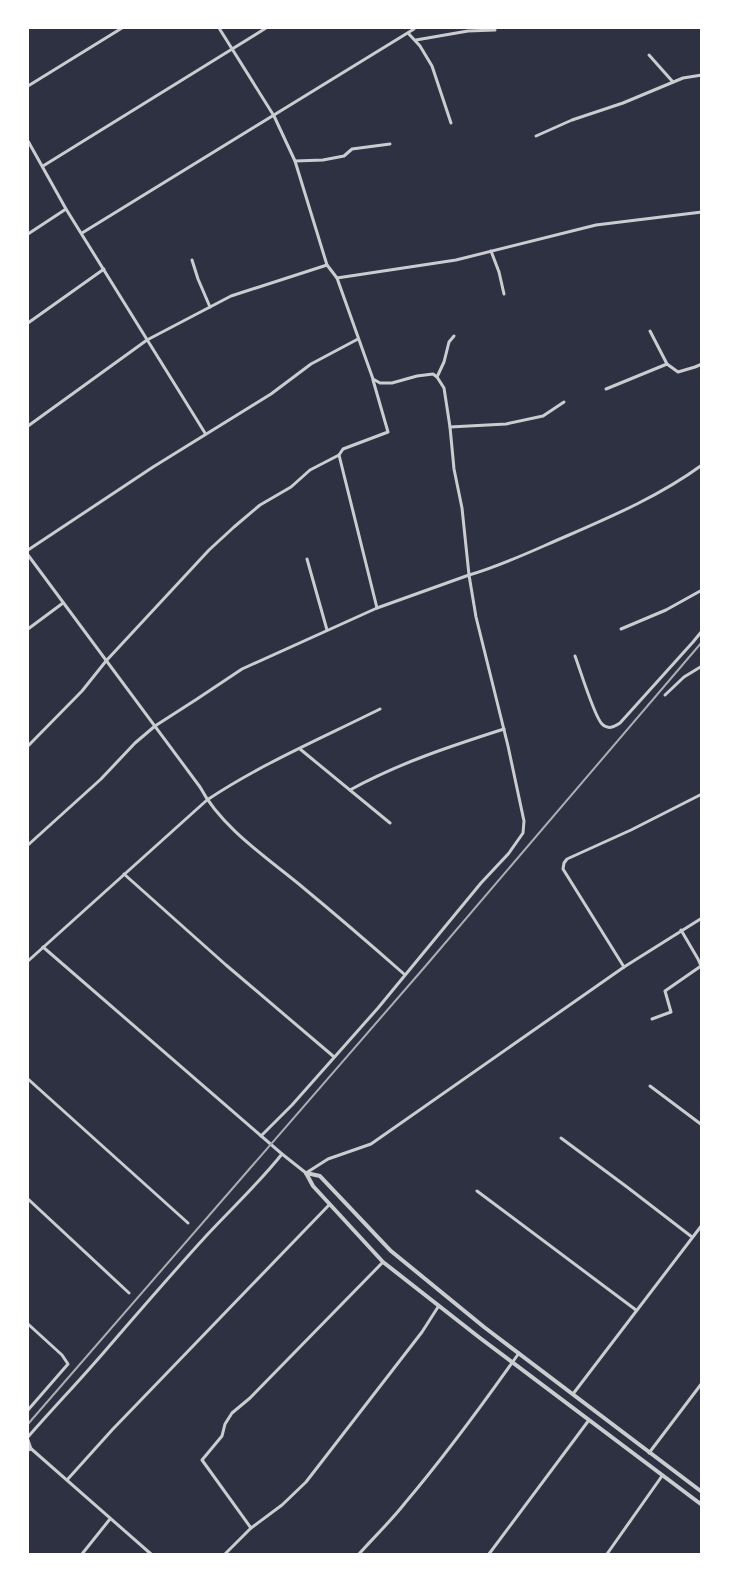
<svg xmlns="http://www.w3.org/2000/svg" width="729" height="1582" font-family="Ubuntu,sans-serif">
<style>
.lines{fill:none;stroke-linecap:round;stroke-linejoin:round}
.minor{stroke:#caccd0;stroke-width:3}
.tertiary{stroke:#caccd0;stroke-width:4}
.rail{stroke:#abadb3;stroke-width:2}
</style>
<rect width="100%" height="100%" fill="#2d3142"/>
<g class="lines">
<g class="minor">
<path d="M 219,28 L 274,116 L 295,161 L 327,265 L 337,278"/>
<path d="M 408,33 L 420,46 L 432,66 L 451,123"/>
<path d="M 416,40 L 468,31 L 495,30"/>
<path d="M 649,55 L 673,82"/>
<path d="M 28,86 L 122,28"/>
<path d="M 536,136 L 572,120 L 623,103 L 683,78 L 702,75"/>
<path d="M 28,141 L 66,209 L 205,433"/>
<path d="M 295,161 L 323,160 L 344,156 L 352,149 L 390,144"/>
<path d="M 43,166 L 266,28"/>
<path d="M 702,212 L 596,225 L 456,260 L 337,278 L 373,379 L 380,383 L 392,383 L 417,376 L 433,374 L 437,377 L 444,388 L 450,427 L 454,469 L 462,508 L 469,575 C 504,565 536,549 569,535 C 615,515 661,495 702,465"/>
<path d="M 82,233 L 414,29 L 414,28"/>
<path d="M 28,234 L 66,209"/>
<path d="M 491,251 L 499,272 L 504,294"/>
<path d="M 192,260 L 198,279 L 210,307"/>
<path d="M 28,323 L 104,269"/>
<path d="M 650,331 L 667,364"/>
<path d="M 437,377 L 444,362 L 449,342 L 454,336"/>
<path d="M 606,389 L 667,364 L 678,372 L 695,367 L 702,364"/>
<path d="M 28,426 L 147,340 L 231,296 L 327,265"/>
<path d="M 450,427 L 506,424 L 543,416 L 564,402"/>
<path d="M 339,455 L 377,608"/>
<path d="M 28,550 L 153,467 L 271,394 L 311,364 L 358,339"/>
<path d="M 28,555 L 200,787 C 221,827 266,857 300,885 C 335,914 370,944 404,974"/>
<path d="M 307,559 L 327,630"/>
<path d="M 28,629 L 63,603"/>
<path d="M 621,629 L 666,610 L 702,590"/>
<path d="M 575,656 C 580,669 594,716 602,724 C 608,730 614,727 620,723 L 693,642 L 702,631"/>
<path d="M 665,695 L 684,677 L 702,666"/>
<path d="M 28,746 L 82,691 L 106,661 L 209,550 L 234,527 L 260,505 L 291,487 L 310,470 L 339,455 L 343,449 L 388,432 L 373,380"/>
<path d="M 300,749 L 390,823"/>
<path d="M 350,790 C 399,763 451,746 504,729"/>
<path d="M 28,845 L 101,779 L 135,743 L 155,726 L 197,699 L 242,669 L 377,608 L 469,575 L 476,617 L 508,746 L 524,821 L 523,833 L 509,853 L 481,883 L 378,1008 L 292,1105 L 261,1136"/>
<path d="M 124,874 L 226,965 L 333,1056"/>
<path d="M 43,947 L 282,1154 L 306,1173 L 328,1159 L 371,1144 L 624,967 L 702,918"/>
<path d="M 28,961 L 207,800 C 261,764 322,738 380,709"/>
<path d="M 624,967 L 563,869 L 564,863 L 567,859 L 631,830 L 702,794"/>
<path d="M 652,1019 L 671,1012 L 665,991 L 701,966 L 698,959 L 681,930"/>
<path d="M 28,1079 L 188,1223"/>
<path d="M 650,1086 L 702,1125"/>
<path d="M 561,1138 L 627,1187 L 692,1237"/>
<path d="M 477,1191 L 636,1310"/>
<path d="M 28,1199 L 129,1293"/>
<path d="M 28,1324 L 62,1355 L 68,1364 L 28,1410"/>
<path d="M 573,1394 L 702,1225"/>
<path d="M 28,1437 C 55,1406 84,1376 111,1344 C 143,1307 174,1271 207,1235 C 232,1208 259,1183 282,1154"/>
<path d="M 28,1440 L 31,1449 L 28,1450"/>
<path d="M 28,1446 L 151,1554"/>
<path d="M 649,1453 L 702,1383"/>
<path d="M 67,1480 L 112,1430 L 329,1205"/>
<path d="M 251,1528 L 202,1460 L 222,1436 L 225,1424 L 232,1413 L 250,1398 L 383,1262"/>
<path d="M 82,1554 L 110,1519"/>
<path d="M 225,1554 L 251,1528 L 282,1505 L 306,1482 L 422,1332 L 438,1307"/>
<path d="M 359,1554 C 374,1537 391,1521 405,1503 C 446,1455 483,1404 519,1353"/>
<path d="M 489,1554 L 589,1420"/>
<path d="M 607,1554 L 662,1476"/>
</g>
<g class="tertiary">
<path d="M 306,1173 L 313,1186 L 383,1262 L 480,1338 L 702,1505"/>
<path d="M 306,1173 L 320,1176 L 391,1251 L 484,1327 L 702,1492"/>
</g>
<path class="rail" d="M 28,1424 L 423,969 L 702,642"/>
</g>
<rect width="729" height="1582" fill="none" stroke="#ffffff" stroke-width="58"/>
</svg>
